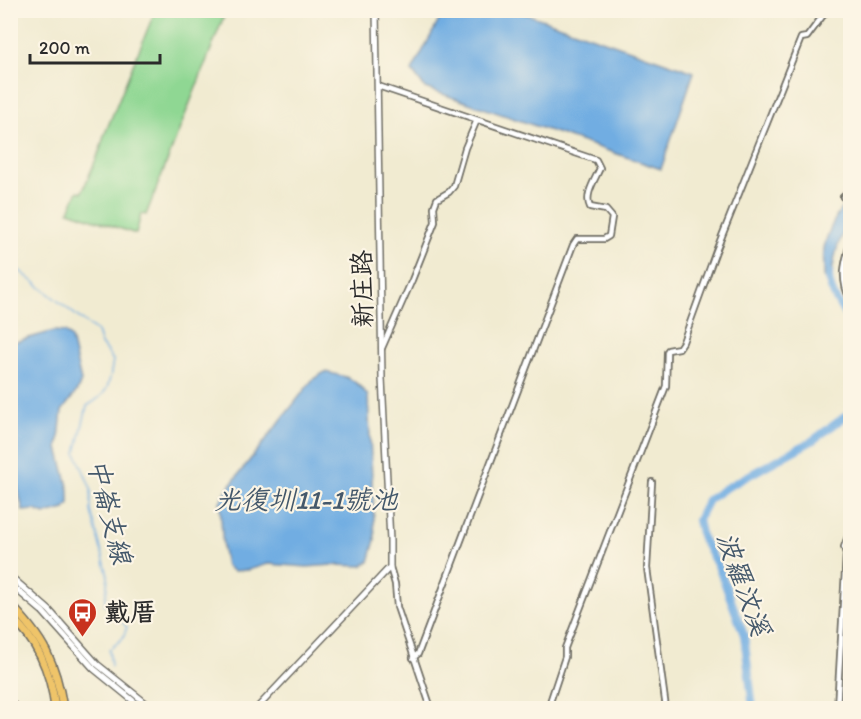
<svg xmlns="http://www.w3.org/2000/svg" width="861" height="719" font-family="Itim,'LXGW WenKai TC',sans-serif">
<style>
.green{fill:#8fd793;stroke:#5d815f;stroke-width:1.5}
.water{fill:#71ade2;stroke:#4e6c86;stroke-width:1.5}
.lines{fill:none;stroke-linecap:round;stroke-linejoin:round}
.stream{stroke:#71ade2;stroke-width:1.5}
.river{stroke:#71ade2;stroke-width:8}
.minor-casing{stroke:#706e65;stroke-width:8}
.tertiary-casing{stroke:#706e65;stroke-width:8}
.primary-casing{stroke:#706e65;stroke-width:10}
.minor{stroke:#fff;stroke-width:4.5}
.tertiary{stroke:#fff;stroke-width:5}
.primary{stroke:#efc469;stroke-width:7}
.rail-casing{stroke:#2b2b2b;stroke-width:4}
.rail{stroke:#fcf5e5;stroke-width:1.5;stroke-dasharray:4.5;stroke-linecap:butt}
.labels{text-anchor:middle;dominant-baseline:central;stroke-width:4.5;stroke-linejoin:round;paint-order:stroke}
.street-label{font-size:26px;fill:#2b2b2b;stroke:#fcf5e5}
.poi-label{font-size:26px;font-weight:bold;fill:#2b2b2b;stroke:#fcf5e5;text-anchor:start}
.water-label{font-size:27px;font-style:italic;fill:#44586b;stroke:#fcf5e5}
</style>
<rect width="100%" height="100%" fill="#fcf5e5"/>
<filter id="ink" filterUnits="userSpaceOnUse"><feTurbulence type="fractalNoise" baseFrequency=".0167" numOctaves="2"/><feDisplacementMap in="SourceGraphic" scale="12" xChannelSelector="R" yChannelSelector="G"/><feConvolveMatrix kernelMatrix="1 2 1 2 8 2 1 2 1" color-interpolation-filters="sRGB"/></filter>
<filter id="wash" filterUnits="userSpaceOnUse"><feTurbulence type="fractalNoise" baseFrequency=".008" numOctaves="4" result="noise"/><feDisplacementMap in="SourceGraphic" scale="24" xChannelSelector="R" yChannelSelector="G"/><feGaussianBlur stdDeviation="1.35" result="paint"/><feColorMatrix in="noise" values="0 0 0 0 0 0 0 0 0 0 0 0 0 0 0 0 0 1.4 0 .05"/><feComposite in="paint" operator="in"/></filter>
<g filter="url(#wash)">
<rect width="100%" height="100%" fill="#f1ebd1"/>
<path class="green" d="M 155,11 L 226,11 L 146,215 L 141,214 L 136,234 L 69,211 L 78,191 L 82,192 L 100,150 L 104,136 Z"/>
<g class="water">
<path d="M 515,10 L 694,72 L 661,169 L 425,88 L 412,71 L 444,11 Z"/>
<path d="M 850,197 L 850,223 C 837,238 833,262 831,282 L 824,277 C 824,268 823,257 824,248 C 827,232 839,209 850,197 Z"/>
<path d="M 54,331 L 65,332 L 71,338 L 81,381 L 77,391 L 62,411 L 58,448 L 69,490 L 69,504 L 65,509 L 45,514 L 35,510 L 23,511 L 11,458 L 11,343 Z"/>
<path d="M 325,372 C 346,376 355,378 368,396 L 375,540 L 369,562 L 362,566 L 333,565 L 307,567 L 268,564 L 248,570 L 233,571 L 226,566 L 223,550 L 220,502 L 228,488 L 313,379 Z"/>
</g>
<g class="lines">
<g class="stream">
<path d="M 10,116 L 10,120"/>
<path d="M 10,263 L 97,332 L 101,344 L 113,360 C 109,385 110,393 87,406 L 76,453 L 91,489 L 91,511 L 108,576 L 105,604 L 127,627 L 123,638 L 109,650 L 111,666"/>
<path d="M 116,693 L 133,708"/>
</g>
<g class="river">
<path d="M 829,272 C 827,289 841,308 850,322"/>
<path d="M 753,708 L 744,635 L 719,568 L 702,538 L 698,520 L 708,500 L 724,489 L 812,441 L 850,413"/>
</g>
</g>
</g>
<g filter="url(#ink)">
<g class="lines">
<defs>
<g id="minor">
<path d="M 661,13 L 663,10"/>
<path d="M 378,86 L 596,160 L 600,168 C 595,180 584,195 590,207 L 606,210 L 612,217 L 609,236 L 604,239 L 577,239 L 573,245 L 418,654 L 413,658"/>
<path d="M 843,197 L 850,191"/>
<path d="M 850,244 C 844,264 840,280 850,299"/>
<path d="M 382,348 L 412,280 L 435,222 L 434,207 L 437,199 L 449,192 L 454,186 L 465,148 L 477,120"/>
<path d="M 652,482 L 647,568 L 666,708"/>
<path d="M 390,567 L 395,584 L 397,607 L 431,708"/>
<path d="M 548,708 L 565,657 L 565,648 L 666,386 L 667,352 L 668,350 L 679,348 L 683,342 L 716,251 L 801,38 L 807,37 L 827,10"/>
<path d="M 837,708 L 846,554 L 844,547 L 848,536 L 850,497"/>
</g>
<g id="tertiary">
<path d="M 10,576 L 49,610 L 97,664 L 152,708"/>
<path d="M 10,584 L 43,612 L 94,669 L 142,708"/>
<path d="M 257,708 L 390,567 L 390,541 L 382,378 L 376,10"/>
</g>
<g id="primary">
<path d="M 10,604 C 43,638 56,662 63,708"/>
<path d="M 10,616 C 38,641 51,672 55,708"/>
</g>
</defs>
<use href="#minor" class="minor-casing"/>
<use href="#tertiary" class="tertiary-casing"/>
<use href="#primary" class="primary-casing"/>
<use href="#minor" class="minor"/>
<use href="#tertiary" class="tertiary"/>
<use href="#primary" class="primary"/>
<defs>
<path id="rail" d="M 10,701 L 23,708"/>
</defs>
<use href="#rail" class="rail-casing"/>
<use href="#rail" class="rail"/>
</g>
</g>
<defs>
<symbol id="bus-pin" viewBox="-11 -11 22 30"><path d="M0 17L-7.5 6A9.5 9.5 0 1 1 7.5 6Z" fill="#c8321e" stroke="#fcf5e5"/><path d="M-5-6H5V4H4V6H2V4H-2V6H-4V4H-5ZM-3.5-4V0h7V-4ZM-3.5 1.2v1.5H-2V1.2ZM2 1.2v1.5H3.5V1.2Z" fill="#fff"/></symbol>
</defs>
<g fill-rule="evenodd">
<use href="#bus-pin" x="66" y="596" width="33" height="45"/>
</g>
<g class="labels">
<g class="street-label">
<text transform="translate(362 289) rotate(-91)">新庄路</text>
</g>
<g class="poi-label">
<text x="104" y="612">戴厝</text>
</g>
<g class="water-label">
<text x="306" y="499">光復圳11-1號池</text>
<text transform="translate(110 511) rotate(76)">中崙支線</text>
<text transform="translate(744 584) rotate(70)">波羅汶溪</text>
</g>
</g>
<rect width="861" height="719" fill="none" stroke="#fcf5e5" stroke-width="36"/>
<path d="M30 54v9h130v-9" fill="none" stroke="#2b2b2b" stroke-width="3"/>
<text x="39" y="54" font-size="18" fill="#2b2b2b" stroke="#fcf5e5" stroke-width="4.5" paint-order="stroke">200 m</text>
</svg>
